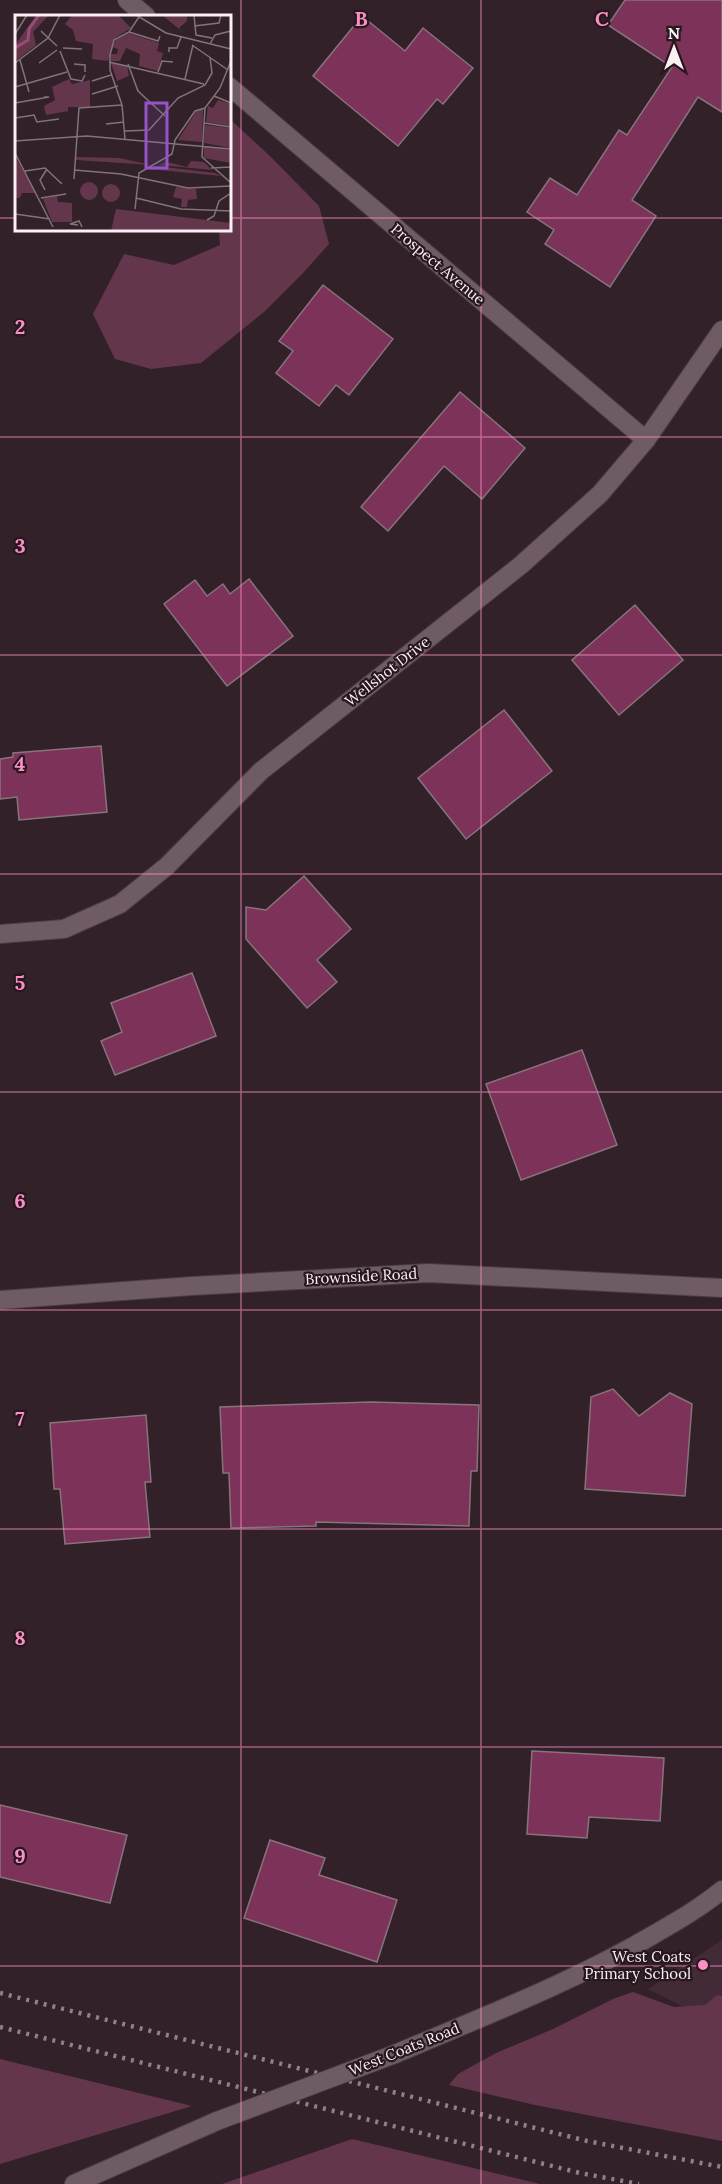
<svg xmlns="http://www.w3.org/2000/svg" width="722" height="2184" font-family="Lora,serif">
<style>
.built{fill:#422b36}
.green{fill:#63364c}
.building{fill:#7c3259;stroke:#88737d;stroke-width:1.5}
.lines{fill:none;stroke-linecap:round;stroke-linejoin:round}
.minor-casing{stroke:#4b3c43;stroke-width:20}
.tertiary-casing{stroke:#4b3c43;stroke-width:20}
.minor{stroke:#6f5b64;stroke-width:18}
.tertiary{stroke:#6f5b64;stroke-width:18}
.rail{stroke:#908188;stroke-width:4.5;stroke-dasharray:3 6;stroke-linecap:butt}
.minor-bridge-casing{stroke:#4b3c43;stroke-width:20;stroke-linecap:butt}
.minor-bridge{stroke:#6f5b64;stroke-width:18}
.grid{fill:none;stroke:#fb8fc5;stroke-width:1.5;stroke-opacity:0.55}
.poi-dot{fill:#fb8fc5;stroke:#27171f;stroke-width:2}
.labels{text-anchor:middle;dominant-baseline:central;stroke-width:4.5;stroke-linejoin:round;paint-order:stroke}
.street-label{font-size:15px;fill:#fbeff4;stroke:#27171f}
.poi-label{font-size:15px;fill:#fbeff4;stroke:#27171f;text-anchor:end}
.inset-river{fill:none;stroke:#994c74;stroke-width:3}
.inset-road{fill:none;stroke:#82737a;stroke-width:1.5}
.view{fill:#9553ca;fill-opacity:0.15;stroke:#9553ca;stroke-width:3}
.inset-edge{fill:none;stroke:#fbeff4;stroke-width:3}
.grid-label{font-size:20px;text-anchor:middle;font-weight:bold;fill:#fb8fc5;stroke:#27171f;stroke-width:4.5;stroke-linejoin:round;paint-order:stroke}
</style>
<rect width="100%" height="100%" fill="#322129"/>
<path class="built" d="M 722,1940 L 722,2026 L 648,1989 Z"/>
<g class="green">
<path d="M 230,119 L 273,159 L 319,206 L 329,244 L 303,273 L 264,312 L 201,363 L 151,369 L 115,359 L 93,314 L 124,254 L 174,265 L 220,245 L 219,230 L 230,230 Z"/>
<path d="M 633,1992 L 674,2007 L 705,2005 L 717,1995 L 722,1996 L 722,2141 L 535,2105 L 449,2085 L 458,2074 L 496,2053 L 553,2029 L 613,1999 Z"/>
<path d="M 0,2059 L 192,2106 L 0,2164 Z"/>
<path d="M 352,2139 L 540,2184 L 222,2184 Z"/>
</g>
<g class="building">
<path d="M 625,0 L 722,0 L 722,112 L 698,97 L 632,200 L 656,216 L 610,287 L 545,244 L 554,230 L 527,212 L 550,178 L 577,195 L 619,130 L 627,135 L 672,67 L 608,25 Z"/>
<path d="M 362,16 L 405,51 L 423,28 L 473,68 L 443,104 L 437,99 L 398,146 L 313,76 Z"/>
<path d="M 323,285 L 393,339 L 349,395 L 336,385 L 319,406 L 276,373 L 293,351 L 279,341 Z"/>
<path d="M 460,392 L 525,448 L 482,499 L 444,466 L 388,531 L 361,507 Z"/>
<path d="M 249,579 L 293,636 L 227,686 L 164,604 L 195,580 L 207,596 L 223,584 L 230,594 Z"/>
<path d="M 635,605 L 683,660 L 619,715 L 572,660 Z"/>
<path d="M 504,710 L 552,771 L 466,839 L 418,778 Z"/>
<path d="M 101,746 L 107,812 L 19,820 L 17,797 L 0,799 L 0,759 L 13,757 L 13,753 Z"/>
<path d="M 304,876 L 351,929 L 317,960 L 337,982 L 307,1008 L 246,939 L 246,907 L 266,910 Z"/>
<path d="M 192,973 L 216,1036 L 115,1075 L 101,1041 L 122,1032 L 111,1003 Z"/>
<path d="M 582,1050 L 617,1145 L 521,1180 L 486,1084 Z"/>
<path d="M 613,1389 L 639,1416 L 670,1393 L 692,1404 L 685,1496 L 585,1489 L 591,1397 Z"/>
<path d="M 371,1402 L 479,1405 L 477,1471 L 471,1471 L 469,1526 L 316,1522 L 316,1526 L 231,1528 L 229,1473 L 223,1473 L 220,1407 Z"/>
<path d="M 146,1415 L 151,1482 L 145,1482 L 150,1537 L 65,1544 L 60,1489 L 54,1489 L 50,1423 Z"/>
<path d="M 532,1751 L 664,1758 L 660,1821 L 589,1817 L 587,1838 L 527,1834 Z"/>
<path d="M 0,1805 L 127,1835 L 110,1903 L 0,1877 Z"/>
<path d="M 270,1840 L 325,1858 L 319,1875 L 397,1900 L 377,1962 L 244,1918 Z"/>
</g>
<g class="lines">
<defs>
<g id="minor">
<path d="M 127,0 L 146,16"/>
<path d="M 230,87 L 646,440"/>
<path d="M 0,934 L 64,929 L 120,904 L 167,866 L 261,771 L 521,565 L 600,494 L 646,440 L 722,330"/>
<path d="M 395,2054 C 482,2017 571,1983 653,1935 C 677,1921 700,1908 722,1890"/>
<path d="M 74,2184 L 217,2121"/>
</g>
<path id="tertiary" d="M 0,1300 L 192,1286 L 428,1273 L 722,1288"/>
</defs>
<use href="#minor" class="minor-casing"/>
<use href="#tertiary" class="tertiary-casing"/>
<use href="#minor" class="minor"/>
<use href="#tertiary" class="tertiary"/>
<g class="rail">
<path d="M 0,1993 L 587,2141 L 722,2167"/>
<path d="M 0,2027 L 580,2173 L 639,2184"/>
</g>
<defs>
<path id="minor-bridge" d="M 217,2121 L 395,2054"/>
</defs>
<use href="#minor-bridge" class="minor-bridge-casing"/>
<use href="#minor-bridge" class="minor-bridge"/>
</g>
<path class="grid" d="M 241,0 L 241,2184M 481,0 L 481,2184M 0,218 L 16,218M 230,218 L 722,218M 0,437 L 722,437M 0,655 L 722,655M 0,874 L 722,874M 0,1092 L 722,1092M 0,1310 L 722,1310M 0,1529 L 722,1529M 0,1747 L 722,1747M 0,1966 L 722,1966"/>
<circle class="poi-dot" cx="703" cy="1965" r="6"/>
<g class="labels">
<g class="street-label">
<text transform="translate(438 264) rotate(40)">Prospect Avenue</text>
<text transform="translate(387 671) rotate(-38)">Wellshot Drive</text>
<text transform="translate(361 1276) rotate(-3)">Brownside Road</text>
<text transform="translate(404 2049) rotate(-22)">West Coats Road</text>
</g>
<g class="poi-label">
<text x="691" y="1956">West Coats<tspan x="691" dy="17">Primary School</tspan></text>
</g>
</g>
<g transform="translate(15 15)">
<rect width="216" height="216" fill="#322129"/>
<path d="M 34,0 L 18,17 L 21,30 L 2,45 L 0,30 L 20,2 ZM 57,0 L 103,0 L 116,13 L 100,23 L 93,46 L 77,44 L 78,29 L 61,26 L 58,15 L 50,9 ZM 147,0 L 172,0 L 172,6 L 164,13 L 169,18 ZM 113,18 L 144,28 L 142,36 L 148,38 L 143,56 L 124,51 L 125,39 L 111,33 L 105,46 L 96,46 L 96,39 L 102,39 L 103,34 L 97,32 L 101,25 ZM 96,48 L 112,50 L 114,61 L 102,66 ZM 54,64 L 57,69 L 75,65 L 75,92 L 53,92 L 53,96 L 31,100 L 29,91 L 40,85 L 37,72 ZM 203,85 L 216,89 L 216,111 L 191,107 L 193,91 L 198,93 ZM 182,95 L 188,95 L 187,127 L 163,125 ZM 190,110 L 216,113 L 216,133 L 189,128 ZM 189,131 L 216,135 L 216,148 L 189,143 ZM 61,142 L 104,143 L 136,150 L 61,145 ZM 1,143 L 21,178 L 7,178 L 5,183 L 0,183 ZM 176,146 L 189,147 L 197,155 L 144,150 L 152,147 L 172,152 ZM 141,151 L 200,158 L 206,161 L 134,154 ZM65 176a9 9 0 1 1 18 0a9 9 0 1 1-18 0ZM87 178a9 9 0 1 1 18 0a9 9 0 1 1-18 0ZM 161,172 L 181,174 L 182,184 L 173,185 L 172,192 L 166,192 L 167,184 L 158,182 ZM 42,181 L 43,187 L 57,188 L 57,207 L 37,207 L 28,184 ZM 101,194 L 216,208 L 216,216 L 96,216 Z" fill="#63364c"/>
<path class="inset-river" d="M 0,33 L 13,25 L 14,14 L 24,0"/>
<path class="inset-road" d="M 121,0 L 151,18 L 216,34M 179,0 L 181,20 L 197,23M 179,11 L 204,8 L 206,0M 114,17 L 143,26 L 145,21M 0,19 L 12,0M 29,19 L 26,16 L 42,31M 195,29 L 200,20 L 216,16M 177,30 L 213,55M 48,33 L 67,34M 45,36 L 56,64 L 67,66 L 70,60M 154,37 L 154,33 L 162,33 L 166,22M 5,45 L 14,77M 94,47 L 189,69M 0,48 L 33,23 L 45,0M 24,48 L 42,35M 59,49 L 70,50 L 70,57M 113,49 L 123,76 L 150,101M 143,57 L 147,46 L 158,47M 170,64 L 178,30M 77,66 L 96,60M 0,72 L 52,57M 77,79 L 103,71M 199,81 L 216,88M 0,88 L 34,82 L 29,82M 190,93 L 187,142 L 216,168M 0,103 L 19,100 L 22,107 L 44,104M 189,108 L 216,112M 91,109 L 109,107M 110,116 L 134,115 L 163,83 L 190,70 L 197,58 L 195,42M 110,124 L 107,90 L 95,55 L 95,40 L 99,25 L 114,17 L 124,2M 0,126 L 72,121 L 216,134M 0,138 L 38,212M 196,153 L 216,152M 59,155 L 106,159 L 173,173 L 216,171M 10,156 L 30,153 L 47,169M 59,164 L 64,93 L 107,90M 30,175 L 25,165 L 32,154M 26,183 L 51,179M 121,183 L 166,194 L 216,196M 120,194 L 124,158 L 157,139 L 160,125 L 180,96 L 190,93 L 205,73 L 216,46M 0,199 L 35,204M 192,205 L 199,201 L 204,186 L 216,178M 63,210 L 55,209 L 64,206 L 67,212"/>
<path class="view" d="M 131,88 L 152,88 L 152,153 L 131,153 Z"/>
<rect width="216" height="216" class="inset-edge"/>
</g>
<g class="grid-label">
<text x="361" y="26">B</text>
<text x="602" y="26">C</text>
<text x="20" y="334">2</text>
<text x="20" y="553">3</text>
<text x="20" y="771">4</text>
<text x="20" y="990">5</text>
<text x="20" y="1208">6</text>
<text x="20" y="1426">7</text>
<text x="20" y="1645">8</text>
<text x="20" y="1863">9</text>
</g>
<g transform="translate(674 48)" stroke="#27171f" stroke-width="4.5" paint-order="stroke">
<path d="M0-4.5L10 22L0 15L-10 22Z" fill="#fbeff4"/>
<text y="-9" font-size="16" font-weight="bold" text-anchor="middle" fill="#fbeff4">N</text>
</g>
</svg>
